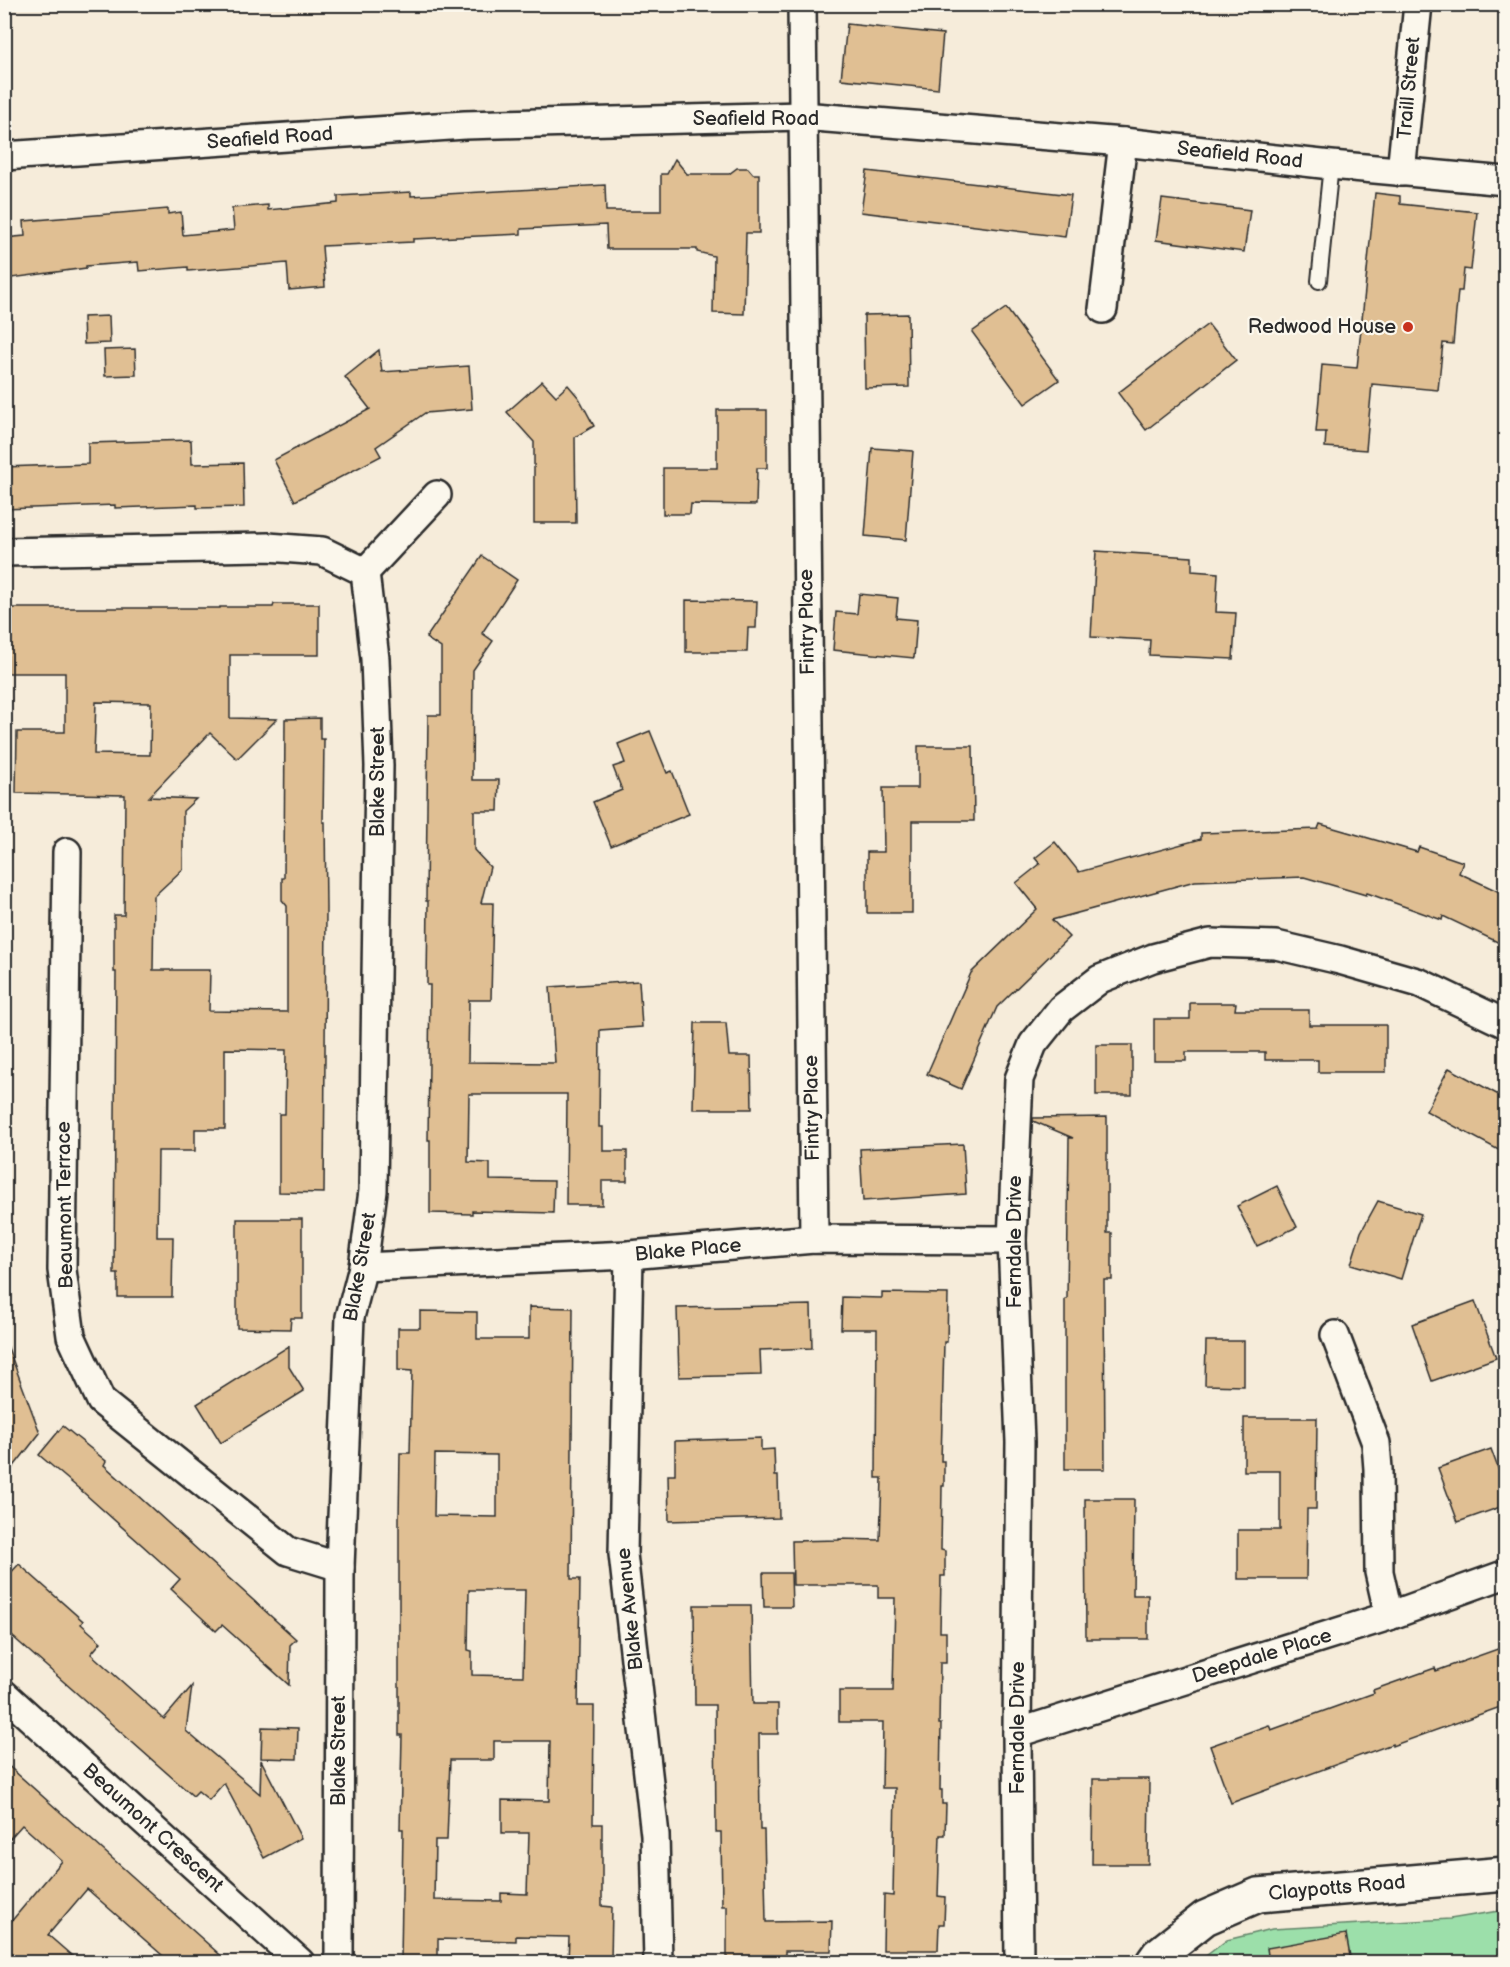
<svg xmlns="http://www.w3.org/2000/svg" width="1510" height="1967" font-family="'Balsamiq Sans',sans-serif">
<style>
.green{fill:#9cdfaa;stroke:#64856a;stroke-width:1.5}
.building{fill:#e0bf93;stroke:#2b2b2b;stroke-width:1.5;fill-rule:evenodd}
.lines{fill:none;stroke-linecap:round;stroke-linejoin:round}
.service-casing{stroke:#2b2b2b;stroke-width:18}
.minor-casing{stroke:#2b2b2b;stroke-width:32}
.secondary-casing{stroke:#2b2b2b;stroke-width:38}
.service{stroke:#fbf7ec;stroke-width:14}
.minor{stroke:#fbf7ec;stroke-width:27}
.secondary{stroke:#fbf7ec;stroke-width:33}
.poi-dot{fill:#c8321e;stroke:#fbf7ec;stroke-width:2}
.labels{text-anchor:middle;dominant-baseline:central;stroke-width:4.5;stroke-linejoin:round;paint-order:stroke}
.street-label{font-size:20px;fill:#2b2b2b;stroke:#fbf7ec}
.poi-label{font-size:20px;fill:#2b2b2b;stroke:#fbf7ec;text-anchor:end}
</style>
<rect width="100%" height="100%" fill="#f6ecda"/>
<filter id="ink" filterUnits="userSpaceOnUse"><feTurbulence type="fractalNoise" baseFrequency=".0167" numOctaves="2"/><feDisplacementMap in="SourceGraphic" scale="12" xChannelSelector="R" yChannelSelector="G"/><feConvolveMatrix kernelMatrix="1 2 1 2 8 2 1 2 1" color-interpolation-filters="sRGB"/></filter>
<g filter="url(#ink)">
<path class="green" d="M 1505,1910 L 1505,1962 L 1198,1962 L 1227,1940 L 1272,1929 L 1450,1919 Z"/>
<g class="building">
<path d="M 847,24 L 943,34 L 938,89 L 841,79 Z"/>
<path d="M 675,159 L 687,174 L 729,174 L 737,168 L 748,168 L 753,174 L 759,174 L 759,233 L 746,233 L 744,314 L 713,313 L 714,256 L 697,252 L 697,249 L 607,249 L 606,225 L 521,229 L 521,234 L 413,239 L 413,242 L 322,246 L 325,287 L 289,290 L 287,263 L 188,271 L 188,267 L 139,271 L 138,262 L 86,266 L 86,268 L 4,279 L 4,238 L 25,236 L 24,221 L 168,209 L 168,214 L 181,212 L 183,235 L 234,230 L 232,208 L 268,205 L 268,210 L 338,203 L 338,196 L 411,192 L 411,196 L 605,185 L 606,211 L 661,211 L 661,174 L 667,174 Z"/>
<path d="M 867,171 L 1071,195 L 1065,237 L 861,212 Z"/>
<path d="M 1375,193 L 1400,196 L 1400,204 L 1477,212 L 1471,270 L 1464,269 L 1462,291 L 1458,291 L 1453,344 L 1443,343 L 1438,390 L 1372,384 L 1366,450 L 1325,447 L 1326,432 L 1316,432 L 1322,365 L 1357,368 Z"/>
<path d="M 1162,199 L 1250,210 L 1244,252 L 1156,240 Z"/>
<path d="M 1006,308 L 1059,380 L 1025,404 L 972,332 Z"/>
<path d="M 908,314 L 909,387 L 865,388 L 864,315 Z"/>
<path d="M 109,316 L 110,343 L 84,344 L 83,317 Z"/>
<path d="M 1208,324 L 1236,360 L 1146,430 L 1118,393 Z"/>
<path d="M 135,349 L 136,375 L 105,376 L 104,350 Z"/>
<path d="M 379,350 L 382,372 L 469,366 L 472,409 L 425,413 L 376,447 L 381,456 L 295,501 L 274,460 L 370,409 L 345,377 Z"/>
<path d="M 542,381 L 556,396 L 568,385 L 579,398 L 594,426 L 575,437 L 576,523 L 534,523 L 534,442 L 507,412 Z"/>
<path d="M 717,410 L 767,410 L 767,468 L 757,468 L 756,505 L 691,504 L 690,514 L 663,514 L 663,468 L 717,468 Z"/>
<path d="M 191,440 L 192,464 L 243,463 L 244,507 L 197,508 L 197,505 L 115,508 L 115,505 L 4,509 L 4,467 L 88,464 L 88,443 Z"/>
<path d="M 872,448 L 913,451 L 906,540 L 865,536 Z"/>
<path d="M 1096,551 L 1192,557 L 1192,571 L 1218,573 L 1216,612 L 1236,613 L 1233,659 L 1149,655 L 1150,640 L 1091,637 Z"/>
<path d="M 482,556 L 517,580 L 482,633 L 493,641 L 473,670 L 472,780 L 499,780 L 498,811 L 474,811 L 474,850 L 490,867 L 481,903 L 493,903 L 491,1000 L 469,1000 L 468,1062 L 555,1063 L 550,987 L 639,981 L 642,1027 L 600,1030 L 599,1127 L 603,1127 L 603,1151 L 627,1151 L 627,1181 L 602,1181 L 602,1205 L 566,1205 L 567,1094 L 469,1094 L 468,1162 L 490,1163 L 490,1180 L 554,1181 L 553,1213 L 472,1211 L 472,1214 L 430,1213 L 430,1140 L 428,1140 L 430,985 L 427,985 L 428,901 L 426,901 L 428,715 L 441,715 L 441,648 L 426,638 Z"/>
<path d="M 859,594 L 898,598 L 896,618 L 917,620 L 914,658 L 833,650 L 836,612 L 857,614 Z"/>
<path d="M 686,600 L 757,601 L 756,628 L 748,628 L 747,652 L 686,652 Z"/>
<path d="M 274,604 L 319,604 L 319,655 L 230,655 L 230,718 L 277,719 L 237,759 L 210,733 L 149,797 L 196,799 L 183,811 L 183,869 L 154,896 L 153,970 L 210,970 L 209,1011 L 287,1012 L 287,906 L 282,900 L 282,878 L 284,878 L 285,719 L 320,718 L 320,739 L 324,739 L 323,822 L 325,822 L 326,908 L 324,1193 L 279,1192 L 279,1114 L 285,1114 L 286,1050 L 225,1049 L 225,1129 L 195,1129 L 195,1151 L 158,1151 L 157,1237 L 173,1237 L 172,1297 L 118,1297 L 118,1274 L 114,1274 L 116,972 L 114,972 L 114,915 L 124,915 L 125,795 L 16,793 L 17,732 L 65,732 L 65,673 L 8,673 L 7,608 L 220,608 L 220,607 L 273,607 ZM 96,702 L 151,703 L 150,755 L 94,754 Z"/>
<path d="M 650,731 L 667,773 L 672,771 L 689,814 L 611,846 L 593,802 L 622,790 L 613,767 L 625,763 L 618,744 Z"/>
<path d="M 918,746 L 973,746 L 974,821 L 912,821 L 912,913 L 867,913 L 867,852 L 884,852 L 883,788 L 918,788 Z"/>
<path d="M 1320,824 L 1417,852 L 1419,847 L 1463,862 L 1459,873 L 1506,895 L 1506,946 L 1443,916 L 1442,920 L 1367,893 L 1366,895 L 1304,877 L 1195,881 L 1052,920 L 1069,937 L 997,1007 L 961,1089 L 927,1074 L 971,973 L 1037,909 L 1016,883 L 1040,864 L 1035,858 L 1055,842 L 1079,872 L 1201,839 L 1201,833 L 1318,829 Z"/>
<path d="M 1190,1003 L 1236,1003 L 1235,1010 L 1309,1010 L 1309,1025 L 1386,1025 L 1386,1072 L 1318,1072 L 1318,1060 L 1265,1060 L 1265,1052 L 1186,1052 L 1186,1061 L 1154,1061 L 1154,1019 L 1190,1019 Z"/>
<path d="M 695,1023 L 726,1023 L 729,1056 L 751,1056 L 752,1109 L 693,1109 Z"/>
<rect x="1096" y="1045" width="36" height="50"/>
<path d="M 1449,1068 L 1506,1099 L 1506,1154 L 1426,1111 Z"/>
<path d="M 1107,1117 L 1107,1233 L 1112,1233 L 1112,1280 L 1104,1280 L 1105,1469 L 1065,1469 L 1065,1299 L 1067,1299 L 1069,1138 L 1073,1138 L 1033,1121 L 1033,1118 Z"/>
<path d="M 963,1144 L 966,1194 L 863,1201 L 860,1149 Z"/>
<path d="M 1277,1186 L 1297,1227 L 1257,1246 L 1237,1206 Z"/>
<path d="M 1378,1201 L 1421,1214 L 1401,1279 L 1351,1264 L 1361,1232 Z"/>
<path d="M 237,1219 L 302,1219 L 302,1318 L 291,1318 L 290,1329 L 237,1328 Z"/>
<path d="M 882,1293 L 948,1294 L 947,1342 L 944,1342 L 941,1461 L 944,1461 L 944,1486 L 942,1486 L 941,1550 L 945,1551 L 945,1576 L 941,1576 L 940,1632 L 946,1632 L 946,1663 L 940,1663 L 939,1724 L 941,1724 L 940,1790 L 942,1790 L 942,1804 L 946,1804 L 945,1835 L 940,1835 L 938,1896 L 945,1897 L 944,1924 L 939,1924 L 938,1950 L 883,1950 L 884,1895 L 893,1896 L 895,1788 L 882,1788 L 883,1722 L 839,1722 L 839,1691 L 893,1691 L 895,1598 L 878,1598 L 878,1585 L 793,1585 L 792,1541 L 839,1540 L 839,1539 L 880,1540 L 882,1478 L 876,1478 L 877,1329 L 841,1329 L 842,1297 L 882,1298 Z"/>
<path d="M 1475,1301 L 1496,1358 L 1432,1381 L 1412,1324 Z"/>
<path d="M 811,1305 L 812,1348 L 760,1350 L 761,1375 L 679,1377 L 677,1308 Z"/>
<path d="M 529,1307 L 573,1308 L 571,1579 L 580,1579 L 578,1706 L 594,1706 L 593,1824 L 602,1824 L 602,1906 L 612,1907 L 611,1962 L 568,1962 L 569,1937 L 516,1936 L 516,1941 L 438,1939 L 438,1962 L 401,1962 L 403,1829 L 400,1829 L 402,1735 L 399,1735 L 399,1519 L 400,1453 L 410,1453 L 412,1371 L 398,1370 L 398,1328 L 420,1328 L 420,1311 L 477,1312 L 477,1339 L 529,1339 ZM 435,1454 L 497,1455 L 497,1517 L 434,1516 ZM 469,1590 L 525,1590 L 523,1676 L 472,1675 L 472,1651 L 468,1650 ZM 494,1741 L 550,1741 L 549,1801 L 502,1800 L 502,1833 L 529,1833 L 527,1894 L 501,1893 L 501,1901 L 434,1900 L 435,1840 L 447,1840 L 450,1760 L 494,1760 Z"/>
<path d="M 1206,1341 L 1244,1341 L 1244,1386 L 1205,1385 Z"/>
<path d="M 7,1345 L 40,1433 L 4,1479 L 4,1346 Z"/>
<path d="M 289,1346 L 289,1367 L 304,1391 L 221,1443 L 197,1404 Z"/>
<path d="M 1244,1418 L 1317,1418 L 1316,1509 L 1307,1509 L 1306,1579 L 1238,1579 L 1238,1530 L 1280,1530 L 1280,1471 L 1244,1471 Z"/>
<path d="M 63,1426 L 106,1461 L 104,1465 L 296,1639 L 290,1645 L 289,1685 L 222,1625 L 216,1631 L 171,1589 L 180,1579 L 84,1493 L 39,1455 Z"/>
<path d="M 761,1438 L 761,1450 L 774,1449 L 775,1476 L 778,1476 L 779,1518 L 669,1521 L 668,1475 L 675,1475 L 675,1441 Z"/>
<path d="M 1491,1449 L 1506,1490 L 1506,1505 L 1458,1522 L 1438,1468 Z"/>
<path d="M 1085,1499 L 1134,1499 L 1133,1595 L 1148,1595 L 1148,1639 L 1086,1639 Z"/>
<path d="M 19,1564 L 83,1621 L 81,1624 L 101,1642 L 91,1654 L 164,1719 L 192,1686 L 186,1731 L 260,1794 L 261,1760 L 301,1838 L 264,1858 L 224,1783 L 209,1800 L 198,1791 L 193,1796 L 4,1629 L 4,1580 Z"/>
<path d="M 763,1573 L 791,1573 L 792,1607 L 764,1607 Z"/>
<path d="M 694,1605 L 751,1605 L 753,1704 L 778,1704 L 778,1734 L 759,1734 L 760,1830 L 764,1830 L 766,1922 L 832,1921 L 831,1951 L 785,1951 L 785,1962 L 727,1962 L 727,1906 L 722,1906 L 721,1832 L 716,1832 L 715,1705 L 695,1705 Z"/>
<path d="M 1506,1646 L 1506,1705 L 1392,1746 L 1392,1744 L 1231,1803 L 1210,1746 L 1269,1725 L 1271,1730 L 1374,1693 L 1373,1690 L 1435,1668 L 1436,1671 Z"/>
<path d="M 262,1727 L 298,1728 L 297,1759 L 261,1758 Z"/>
<path d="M 4,1762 L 94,1842 L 228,1962 L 170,1962 L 87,1889 L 48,1935 L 79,1962 L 4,1962 L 4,1930 L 62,1861 L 22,1825 L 4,1845 Z"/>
<path d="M 1093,1779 L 1149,1779 L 1148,1864 L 1092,1864 Z"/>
<path d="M 1346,1934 L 1351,1962 L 1269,1962 L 1267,1948 Z"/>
</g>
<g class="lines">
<defs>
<path id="service" d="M 1319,281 L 1331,165"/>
<g id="minor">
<path d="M 802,4 L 814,1239"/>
<path d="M 4,156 L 465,125 L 802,116 L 1123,142 L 1331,165 L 1506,181"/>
<path d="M 1401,172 L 1418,4"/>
<path d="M 1103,309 L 1123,142"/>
<path d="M 4,552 L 268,547 L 322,551 L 365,572 L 375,659 L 379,766 L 373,1191 L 363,1267 L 350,1317 L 340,1567 L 339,1962"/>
<path d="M 365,572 L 437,495"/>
<path d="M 67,852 L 62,1270 L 71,1336 L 101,1401 L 288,1551 L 340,1567"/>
<path d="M 629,1255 L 623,1554 L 655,1835 L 658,1962"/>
<path d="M 363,1267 L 629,1255 L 814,1239 L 1012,1240"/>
<path d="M 1335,1335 L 1376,1443 L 1378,1469 L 1379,1572 L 1389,1616"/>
<path d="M 4,1694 L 300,1962"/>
<path d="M 1017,1733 L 1389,1616 L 1506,1574"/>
<path d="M 1019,1962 L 1017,1733 L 1020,1442 L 1012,1240 L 1019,1079 L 1033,1044 L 1061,1009 L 1100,979 L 1153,958 L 1210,943 L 1276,945 L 1340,960 L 1420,983 L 1506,1024"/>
</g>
<path id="secondary" d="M 1153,1962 L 1158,1955 L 1205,1918 L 1258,1895 L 1506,1874"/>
</defs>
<use href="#service" class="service-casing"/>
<use href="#minor" class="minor-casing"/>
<use href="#secondary" class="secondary-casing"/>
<use href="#service" class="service"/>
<use href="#minor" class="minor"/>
<use href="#secondary" class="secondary"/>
</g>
</g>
<circle class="poi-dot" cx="1408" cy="327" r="6"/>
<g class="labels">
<g class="street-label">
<text transform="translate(1409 88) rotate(-85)">Traill Street</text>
<text x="756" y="119">Seafield Road</text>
<text transform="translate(270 138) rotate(-4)">Seafield Road</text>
<text transform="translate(1240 155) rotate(6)">Seafield Road</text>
<text transform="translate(807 622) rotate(-91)">Fintry Place</text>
<text transform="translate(378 782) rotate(-90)">Blake Street</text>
<text transform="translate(812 1108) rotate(-91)">Fintry Place</text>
<text transform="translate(65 1205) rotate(-91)">Beaumont Terrace</text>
<text transform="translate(1015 1242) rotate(-90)">Ferndale Drive</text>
<text transform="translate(688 1250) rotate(-5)">Blake Place</text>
<text transform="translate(360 1267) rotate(-80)">Blake Street</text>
<text transform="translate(630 1609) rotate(-96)">Blake Avenue</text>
<text transform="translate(1262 1656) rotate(-17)">Deepdale Place</text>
<text transform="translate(1018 1728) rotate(-90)">Ferndale Drive</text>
<text transform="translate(339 1751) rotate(-90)">Blake Street</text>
<text transform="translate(153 1828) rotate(42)">Beaumont Crescent</text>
<text transform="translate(1337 1888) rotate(-5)">Claypotts Road</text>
</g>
<g class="poi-label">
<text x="1396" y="327">Redwood House</text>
</g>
</g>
<rect width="1510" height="1967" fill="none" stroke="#fbf7ec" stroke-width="24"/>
<rect x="12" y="12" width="1486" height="1943" fill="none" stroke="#2b2b2b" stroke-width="2" filter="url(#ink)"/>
</svg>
